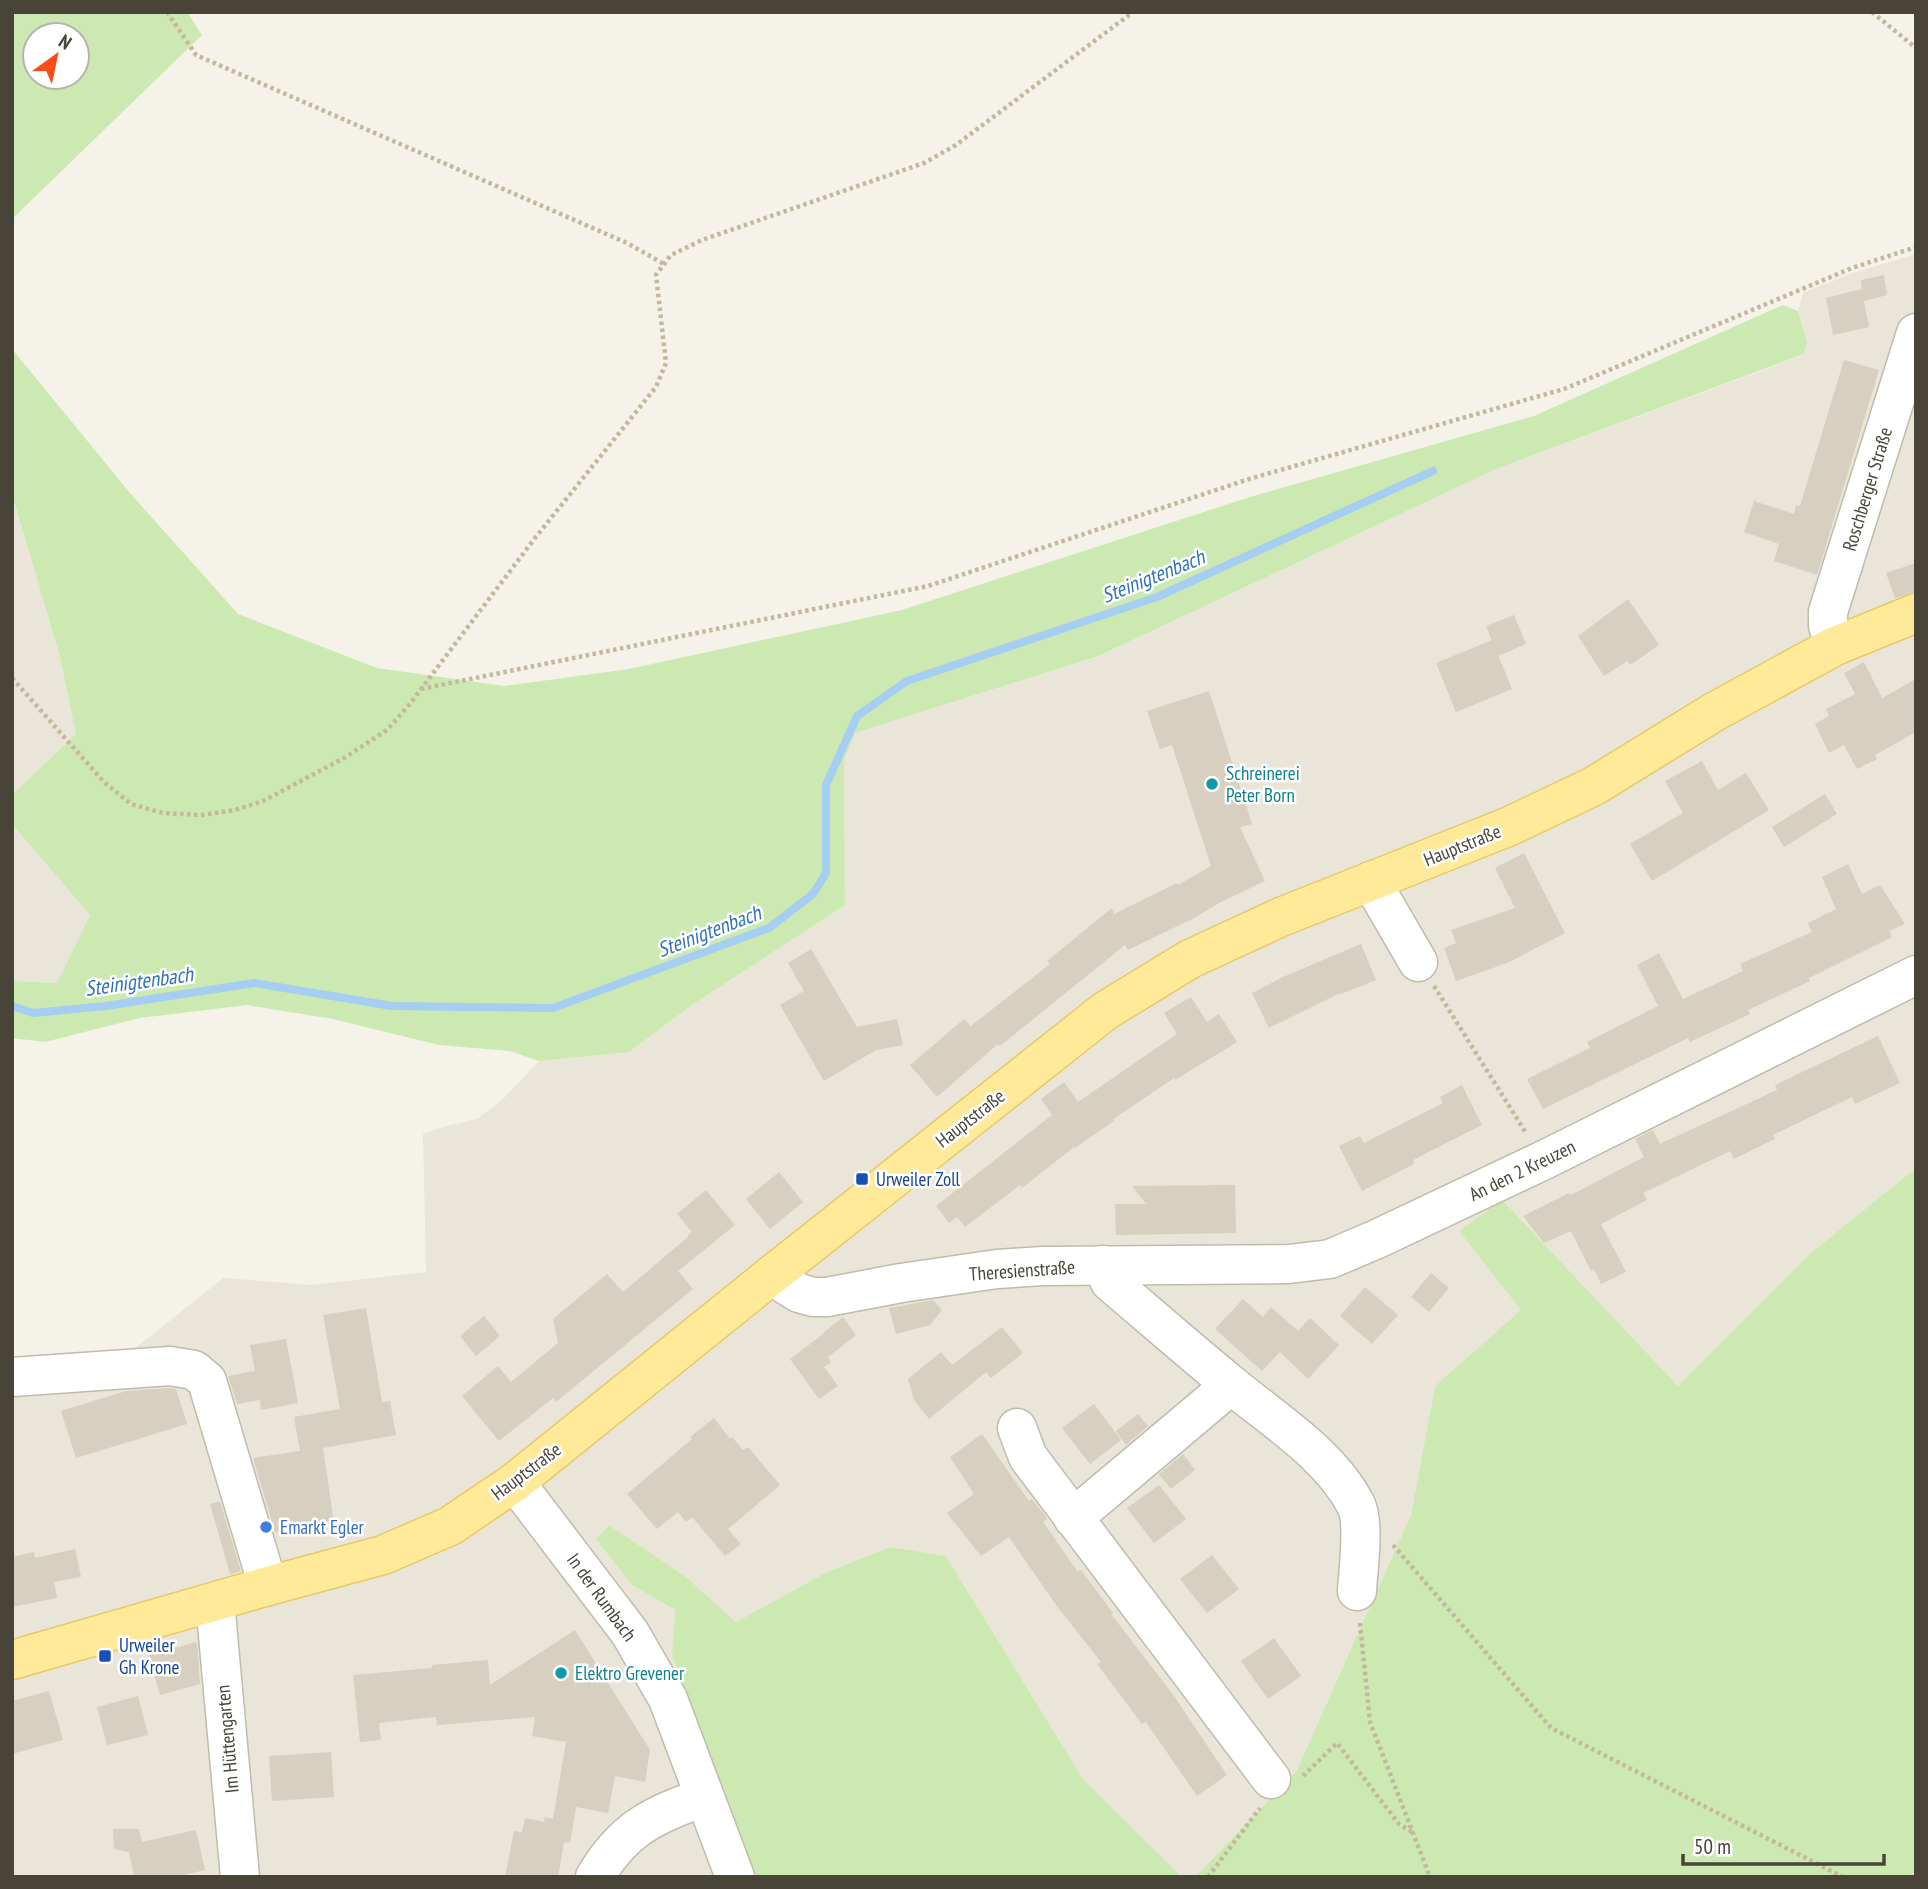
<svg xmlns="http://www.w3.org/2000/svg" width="1928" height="1889" font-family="'PT Sans Narrow',sans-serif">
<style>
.residential{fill:#e9e5d8}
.green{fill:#cce9b2;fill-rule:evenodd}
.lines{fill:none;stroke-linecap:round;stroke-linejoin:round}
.stream{stroke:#a6cdf2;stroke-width:8}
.building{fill:#d7cfbf}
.minor-casing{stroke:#c1bbac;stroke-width:41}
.major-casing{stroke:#e6ca67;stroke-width:41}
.path{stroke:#c3b89d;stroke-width:4.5;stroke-dasharray:3.5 3.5;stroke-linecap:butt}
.minor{stroke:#fff;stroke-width:38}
.major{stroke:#ffea99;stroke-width:38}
.culture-dot{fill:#0f9aa8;stroke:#fff;stroke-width:2.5}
.transit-dot{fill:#1a4fb4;stroke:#fff;stroke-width:2.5}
.shop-dot{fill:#3f7fe0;stroke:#fff;stroke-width:2.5}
.labels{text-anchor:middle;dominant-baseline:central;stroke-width:5;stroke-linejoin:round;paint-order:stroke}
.street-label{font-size:19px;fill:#494438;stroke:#fff}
.culture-label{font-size:19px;fill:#0d838f;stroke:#fff;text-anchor:start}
.transit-label{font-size:19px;fill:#164399;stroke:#fff;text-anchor:start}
.shop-label{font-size:19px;fill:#366cbe;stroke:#fff;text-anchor:start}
.water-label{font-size:21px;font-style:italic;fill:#2e73b8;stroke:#fff}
</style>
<rect width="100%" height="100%" fill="#f5f2ea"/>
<g class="residential">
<path d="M 1916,254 L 1916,1168 L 1812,1252 L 1678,1386 L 1502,1201 L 1459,1231 L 1522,1310 L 1435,1386 L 1411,1515 L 1296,1772 L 1195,1877 L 1182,1877 L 1083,1779 L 946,1556 L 890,1547 L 827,1572 L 736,1622 L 686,1577 L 609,1525 L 632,1585 L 675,1610 L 672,1655 L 752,1877 L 12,1877 L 12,1362 L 128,1354 L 223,1278 L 312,1285 L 426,1272 L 423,1134 L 443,1127 L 477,1119 L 502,1100 L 539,1061 L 629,1052 L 692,1005 L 845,905 L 844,760 L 855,733 L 1100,656 L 1496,469 L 1804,355 L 1807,342 L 1798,311 L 1803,293 L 1850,274 Z"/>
<path d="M 12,494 L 60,657 L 76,734 L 12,795 Z"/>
<path d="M 12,824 L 90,915 L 57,983 L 12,981 Z"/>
</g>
<g class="green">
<path d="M 12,12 L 187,12 L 202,35 L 12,219 ZM 77,35 L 77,77 L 35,77 L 35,35 Z"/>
<path d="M 1783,305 L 1798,311 L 1807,342 L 1804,354 L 1496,469 L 1099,656 L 855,733 L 844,760 L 845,905 L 692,1005 L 629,1052 L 539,1061 L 510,1051 L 439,1045 L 333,1019 L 247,1005 L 140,1018 L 45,1042 L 12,1038 L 12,981 L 57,983 L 90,915 L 12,824 L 12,795 L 76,734 L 60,657 L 12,494 L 12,349 L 130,493 L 238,614 L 377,668 L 504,686 L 629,669 L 902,610 L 1250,497 L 1534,416 Z"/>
<path d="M 1916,1168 L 1916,1877 L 1195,1877 L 1296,1772 L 1411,1515 L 1435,1386 L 1521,1310 L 1459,1231 L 1502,1200 L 1678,1386 L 1812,1252 Z"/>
<path d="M 609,1525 L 686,1577 L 736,1622 L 827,1572 L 890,1547 L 946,1556 L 1083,1779 L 1182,1877 L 752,1877 L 672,1655 L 675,1610 L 632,1585 L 596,1539 Z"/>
</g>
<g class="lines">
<path class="stream" d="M 12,1006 L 33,1013 L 106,1006 L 254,983 L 392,1006 L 553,1008 L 769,928 L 813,894 L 826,873 L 826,785 L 857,716 L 907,681 L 1157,597 L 1433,471"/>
</g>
<g class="building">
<path d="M 1884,275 L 1887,295 L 1864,301 L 1869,327 L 1833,335 L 1826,298 L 1862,289 L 1861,280 Z"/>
<path d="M 1844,360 L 1879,370 L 1817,575 L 1774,561 L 1779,544 L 1744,532 L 1754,501 L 1794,514 L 1796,505 L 1800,506 Z"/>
<path d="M 1916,563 L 1916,592 L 1895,598 L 1886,573 Z"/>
<path d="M 1628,599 L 1659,645 L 1630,665 L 1627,661 L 1604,676 L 1578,636 Z"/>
<path d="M 1514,615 L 1526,644 L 1498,656 L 1486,626 Z"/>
<path d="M 1492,640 L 1512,689 L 1456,712 L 1436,663 Z"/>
<path d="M 1864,662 L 1882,698 L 1916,679 L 1916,732 L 1875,755 L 1877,759 L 1857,769 L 1844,745 L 1829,753 L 1815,724 L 1829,716 L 1826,709 L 1855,694 L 1844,673 Z"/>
<path d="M 1209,691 L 1252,824 L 1240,827 L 1265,881 L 1221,902 L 1194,918 L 1128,950 L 1125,945 L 1000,1046 L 998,1044 L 937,1097 L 910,1065 L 964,1019 L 971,1026 L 1050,964 L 1047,961 L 1112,908 L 1114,914 L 1177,883 L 1178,885 L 1211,866 L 1172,745 L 1160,749 L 1147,711 Z"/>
<path d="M 1702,761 L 1718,790 L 1746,773 L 1769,810 L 1652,881 L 1630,844 L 1683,813 L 1665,781 Z"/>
<path d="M 1825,794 L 1837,814 L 1784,847 L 1772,827 Z"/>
<path d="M 1524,853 L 1565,933 L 1507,963 L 1456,981 L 1444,948 L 1456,943 L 1451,930 L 1515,908 L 1495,868 Z"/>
<path d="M 1848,864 L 1862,894 L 1880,885 L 1905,924 L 1889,931 L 1892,937 L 1809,978 L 1810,981 L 1748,1010 L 1750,1014 L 1690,1042 L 1688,1038 L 1543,1109 L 1527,1079 L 1590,1048 L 1587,1042 L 1658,1006 L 1637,965 L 1659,953 L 1683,999 L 1743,971 L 1740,964 L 1812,932 L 1808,923 L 1836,909 L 1822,877 Z"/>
<path d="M 1361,944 L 1376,980 L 1341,994 L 1340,993 L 1269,1028 L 1252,993 L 1283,977 Z"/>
<path d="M 811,949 L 857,1027 L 897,1019 L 903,1045 L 876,1050 L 824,1081 L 780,1005 L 804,991 L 788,963 Z"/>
<path d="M 1191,997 L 1207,1022 L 1219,1014 L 1237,1042 L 1175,1080 L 1174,1078 L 1113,1119 L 1114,1121 L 1075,1148 L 1074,1147 L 1022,1188 L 1020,1185 L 965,1227 L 957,1217 L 949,1223 L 936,1206 L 1052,1115 L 1041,1099 L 1064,1082 L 1078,1102 L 1177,1034 L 1164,1013 Z"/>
<path d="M 1878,1036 L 1900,1083 L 1855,1104 L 1852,1097 L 1773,1135 L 1775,1139 L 1734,1159 L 1730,1151 L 1643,1193 L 1647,1200 L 1601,1224 L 1626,1272 L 1601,1284 L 1594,1269 L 1591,1271 L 1571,1231 L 1544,1243 L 1523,1216 L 1569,1193 L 1571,1195 L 1644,1157 L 1635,1139 L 1653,1130 L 1660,1144 L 1777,1090 L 1775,1085 Z"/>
<path d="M 1462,1085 L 1482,1125 L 1413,1160 L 1414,1164 L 1362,1191 L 1339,1146 L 1360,1136 L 1364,1143 L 1443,1103 L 1440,1097 Z"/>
<path d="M 779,1172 L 803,1202 L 770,1229 L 746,1199 Z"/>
<path d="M 1235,1185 L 1236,1233 L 1116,1235 L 1115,1204 L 1146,1204 L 1132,1186 Z"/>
<path d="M 706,1190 L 735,1225 L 678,1271 L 693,1289 L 556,1402 L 553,1398 L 499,1441 L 462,1396 L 498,1366 L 511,1382 L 558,1343 L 553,1319 L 607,1274 L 623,1292 L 688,1237 L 687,1236 L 692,1232 L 677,1214 Z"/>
<path d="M 1431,1273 L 1449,1288 L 1429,1312 L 1411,1297 Z"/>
<path d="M 1365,1287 L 1398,1315 L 1372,1344 L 1340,1316 Z"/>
<path d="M 1243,1299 L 1263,1317 L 1271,1307 L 1298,1331 L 1310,1318 L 1339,1345 L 1308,1379 L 1280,1352 L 1262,1371 L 1215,1329 Z"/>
<path d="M 933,1300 L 942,1310 L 930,1325 L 896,1334 L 889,1308 Z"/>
<path d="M 366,1308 L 382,1402 L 390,1401 L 396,1435 L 323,1448 L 334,1523 L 275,1532 L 253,1458 L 300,1451 L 294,1417 L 340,1409 L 323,1315 Z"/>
<path d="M 484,1316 L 500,1336 L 476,1356 L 460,1336 Z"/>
<path d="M 843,1317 L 856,1335 L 828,1357 L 831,1362 L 824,1367 L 838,1386 L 819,1399 L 790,1359 L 822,1335 L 822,1334 Z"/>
<path d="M 1002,1327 L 1023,1353 L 991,1378 L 986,1372 L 929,1419 L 914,1400 L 908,1379 L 941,1352 L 952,1365 Z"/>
<path d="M 286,1339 L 298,1403 L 261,1410 L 260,1400 L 237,1404 L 228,1376 L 255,1371 L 250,1345 Z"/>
<path d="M 169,1388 L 176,1389 L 187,1424 L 76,1458 L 61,1411 L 126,1391 Z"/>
<path d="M 1094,1404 L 1121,1440 L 1090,1464 L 1062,1428 Z"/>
<path d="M 1138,1414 L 1148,1426 L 1126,1445 L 1116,1431 Z"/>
<path d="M 714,1418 L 730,1439 L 732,1437 L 743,1450 L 748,1447 L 780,1485 L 728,1529 L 741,1544 L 725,1556 L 692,1517 L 686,1522 L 678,1512 L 657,1529 L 627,1494 L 692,1439 L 690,1437 Z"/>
<path d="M 982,1434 L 1029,1501 L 1032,1499 L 1044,1514 L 1047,1519 L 1043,1522 L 1078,1572 L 1081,1570 L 1113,1613 L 1111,1614 L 1174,1696 L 1227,1775 L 1197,1796 L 1146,1722 L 1142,1724 L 1097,1664 L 1101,1662 L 1056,1605 L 1009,1537 L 981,1556 L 947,1513 L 974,1494 L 950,1457 Z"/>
<path d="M 1183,1454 L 1195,1470 L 1171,1489 L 1159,1474 Z"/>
<path d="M 1159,1485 L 1186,1519 L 1154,1543 L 1127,1508 Z"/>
<path d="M 220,1501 L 241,1571 L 230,1574 L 210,1504 Z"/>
<path d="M 75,1549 L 81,1577 L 54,1582 L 57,1598 L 12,1607 L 12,1557 L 34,1552 L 35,1558 Z"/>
<path d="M 1212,1555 L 1239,1589 L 1207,1613 L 1180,1579 Z"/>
<path d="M 575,1630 L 650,1750 L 645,1782 L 615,1776 L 608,1813 L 576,1807 L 570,1843 L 564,1842 L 558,1877 L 505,1877 L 514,1831 L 522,1832 L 525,1818 L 544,1822 L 545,1817 L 553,1819 L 566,1742 L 532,1736 L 535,1717 L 437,1725 L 436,1717 L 379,1723 L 381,1740 L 360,1742 L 353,1675 L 432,1668 L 432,1665 L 488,1660 L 490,1685 Z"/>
<path d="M 1274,1638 L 1301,1676 L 1268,1699 L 1241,1661 Z"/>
<path d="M 197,1642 L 200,1684 L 160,1695 L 149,1655 Z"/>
<path d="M 49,1691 L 63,1740 L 12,1754 L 12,1701 Z"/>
<path d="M 138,1696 L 148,1735 L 107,1745 L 97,1707 Z"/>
<path d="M 331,1752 L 334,1797 L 272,1801 L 269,1756 Z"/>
<path d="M 113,1829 L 139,1829 L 142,1842 L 196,1830 L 205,1870 L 175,1877 L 134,1877 L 129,1852 L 114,1849 Z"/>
</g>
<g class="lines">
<defs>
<g id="minor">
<path d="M 1835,646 L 1828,626 L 1828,612 L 1916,333"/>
<path d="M 1371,881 L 1418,962"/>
<path d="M 1102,1265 L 1110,1282 C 1150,1316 1189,1350 1229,1383 C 1272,1419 1330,1454 1356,1505 C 1365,1523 1358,1570 1357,1591"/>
<path d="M 773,1274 L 786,1285 L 799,1293 L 813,1297 L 827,1297 L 901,1283 L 997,1269 L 1043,1266 L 1289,1264 L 1330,1259 L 1377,1239 L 1544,1160 L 1916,975"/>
<path d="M 12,1377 L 170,1366 L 194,1370 L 207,1381 L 268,1586"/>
<path d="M 1017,1428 L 1028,1457 L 1271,1779"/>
<path d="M 515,1482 L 630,1633 L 668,1699 L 735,1877"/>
<path d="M 1073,1518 L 1231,1385"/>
<path d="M 215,1602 L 240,1877"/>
<path d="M 595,1877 C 624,1828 652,1816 704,1797"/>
</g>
<path id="major" d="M 12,1660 L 268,1586 L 383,1555 L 450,1526 L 515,1482 L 773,1274 L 1105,1011 L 1190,959 L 1281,917 L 1510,826 L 1594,786 L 1714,712 L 1835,646 L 1916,613"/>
</defs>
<use href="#minor" class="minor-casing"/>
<use href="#major" class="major-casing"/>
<g class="path">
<path d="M 167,12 L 196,55 L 627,243 L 664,264"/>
<path d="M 1872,12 L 1916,48"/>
<path d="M 12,678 L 104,782 L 131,804 L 163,813 L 201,815 L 235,810 L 263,801 L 344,758 L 387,730 L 409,705 L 535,538 L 656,387 L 666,363 L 656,275 L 671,255 L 702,240 L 924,163 L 956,145 L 1133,12"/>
<path d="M 421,689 L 928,586 L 1249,479 L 1564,389 L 1852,268 L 1916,247"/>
<path d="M 1434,986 L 1526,1133"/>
<path d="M 1393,1545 L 1551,1728 L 1843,1877"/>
<path d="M 1360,1623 L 1370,1722 L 1430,1877"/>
<path d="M 1303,1776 L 1337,1743 L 1399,1824 L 1412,1832"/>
<path d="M 1208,1877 L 1260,1808"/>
</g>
<use href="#minor" class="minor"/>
<use href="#major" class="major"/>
</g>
<g class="culture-dot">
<circle cx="1212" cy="784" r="7"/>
<circle cx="561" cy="1673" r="7"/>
</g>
<g class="transit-dot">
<rect x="855" y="1172" width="14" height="14" rx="3.5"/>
<rect x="98" y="1649" width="14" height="14" rx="3.5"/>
</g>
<circle class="shop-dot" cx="266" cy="1527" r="7"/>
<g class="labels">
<g class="street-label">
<text transform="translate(1867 489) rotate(-73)">Roschberger Straße</text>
<text transform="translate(1462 845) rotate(-22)">Hauptstraße</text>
<text transform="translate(970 1118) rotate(-38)">Hauptstraße</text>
<text transform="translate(1522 1170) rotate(-26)">An den 2 Kreuzen</text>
<text transform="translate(1022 1270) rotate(-4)">Theresienstraße</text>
<text transform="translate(526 1471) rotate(-37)">Hauptstraße</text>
<text transform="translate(602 1597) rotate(54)">In der Rumbach</text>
<text transform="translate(227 1739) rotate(-95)">Im Hüttengarten</text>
</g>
<g class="culture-label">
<text x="1226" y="773">Schreinerei<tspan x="1226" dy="22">Peter Born</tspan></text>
<text x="575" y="1673">Elektro Grevener</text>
</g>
<g class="transit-label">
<text x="876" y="1179">Urweiler Zoll</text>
<text x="119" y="1645">Urweiler<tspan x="119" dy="22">Gh Krone</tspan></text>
</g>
<g class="shop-label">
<text x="280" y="1527">Emarkt Egler</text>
</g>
<g class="water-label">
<text transform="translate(1153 576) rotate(-22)">Steinigtenbach</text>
<text transform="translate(709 931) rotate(-21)">Steinigtenbach</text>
<text transform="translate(139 981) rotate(-8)">Steinigtenbach</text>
</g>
</g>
<rect width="1928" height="1889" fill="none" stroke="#494438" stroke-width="28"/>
<g transform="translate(56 56) rotate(33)"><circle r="33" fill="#ffffff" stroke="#b6b4af" stroke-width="2"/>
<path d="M0-5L12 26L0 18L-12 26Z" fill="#fc4d19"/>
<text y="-10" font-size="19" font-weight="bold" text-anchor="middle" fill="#494438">N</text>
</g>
<path d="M1683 1854v10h201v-10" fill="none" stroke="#494438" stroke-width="3.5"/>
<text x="1694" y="1854" font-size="21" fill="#494438" stroke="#ffffff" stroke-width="5" paint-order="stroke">50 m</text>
</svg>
